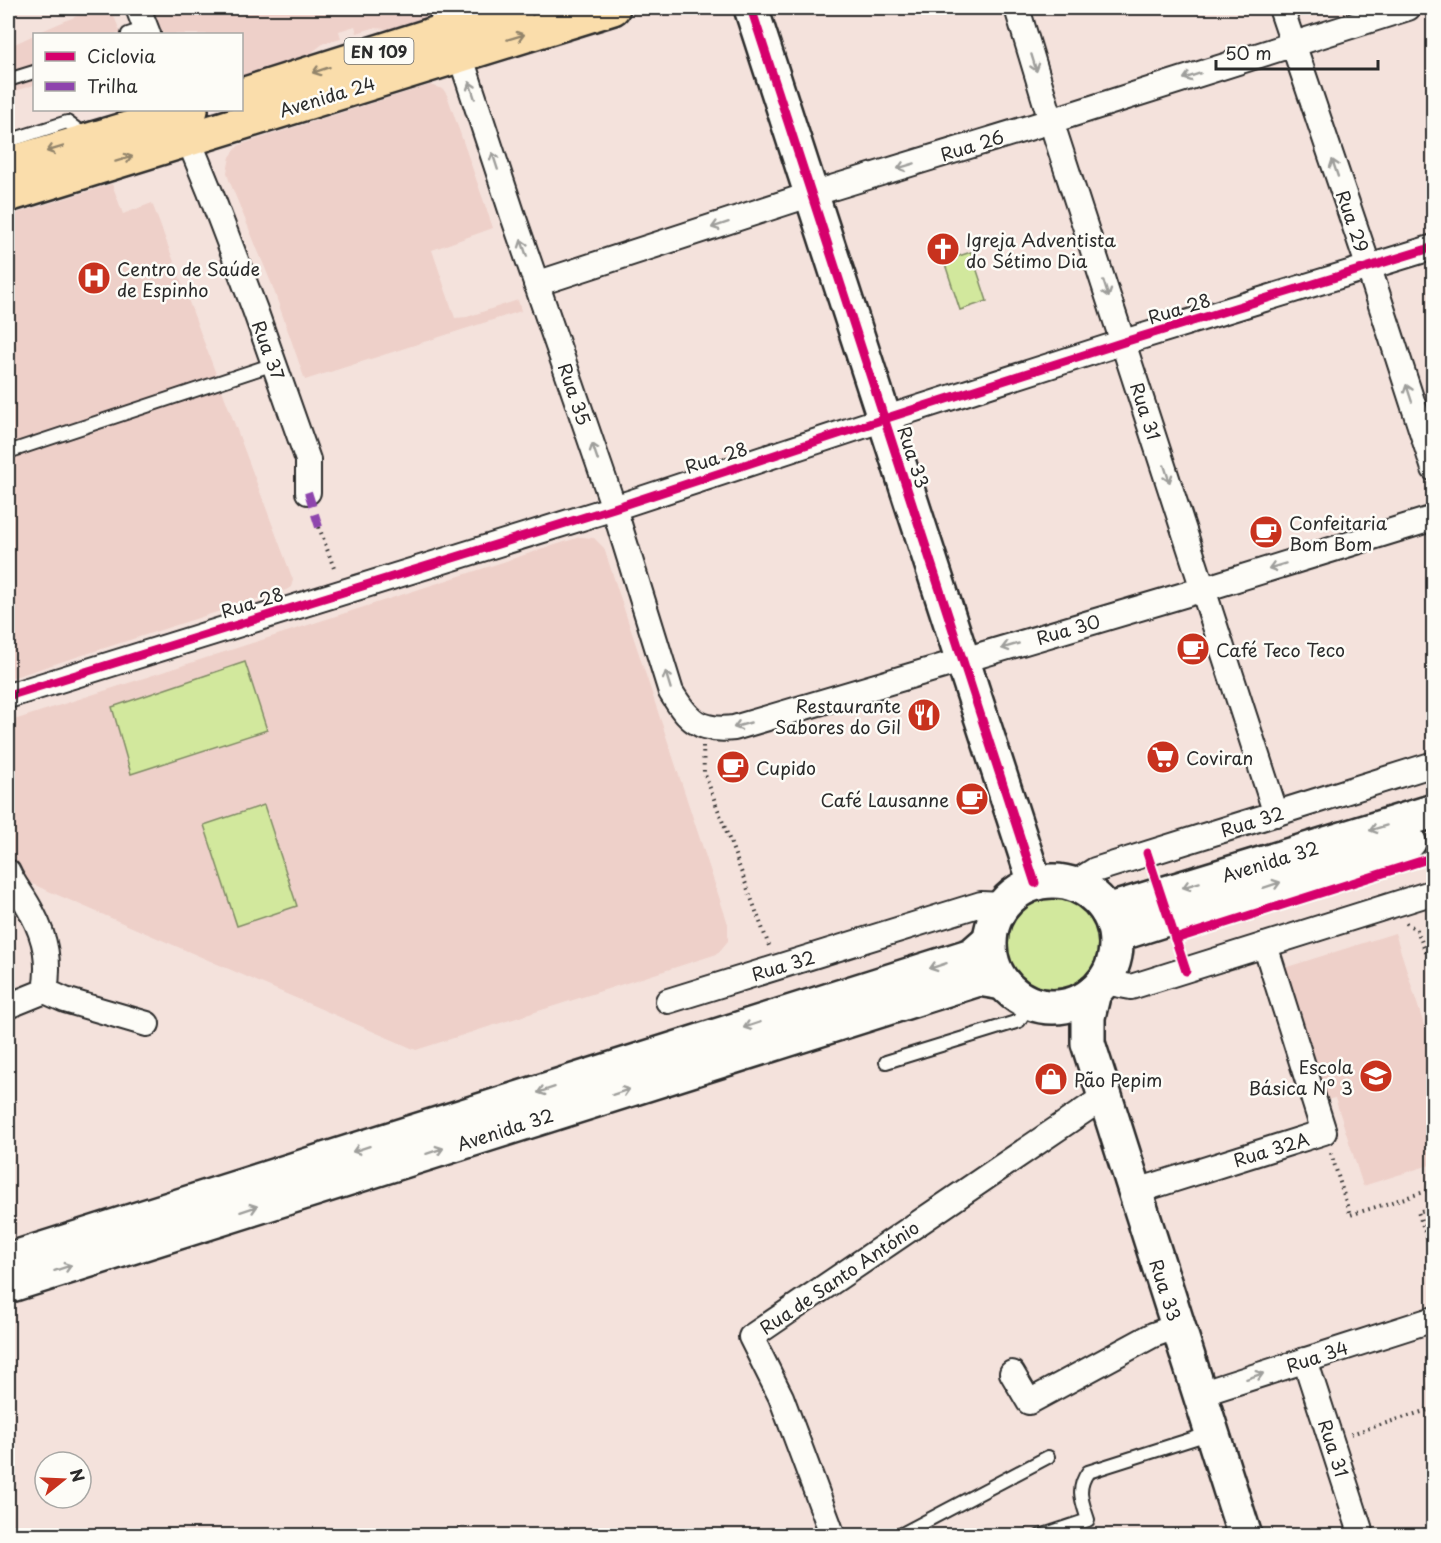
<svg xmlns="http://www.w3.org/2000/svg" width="1441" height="1543" font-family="'Playpen Sans',sans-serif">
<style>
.built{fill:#eed0c9}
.green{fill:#d2e89d;stroke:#7e8a64;stroke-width:1.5}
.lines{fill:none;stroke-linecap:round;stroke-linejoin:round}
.lane-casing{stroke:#2b2b2b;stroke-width:16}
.street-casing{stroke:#2b2b2b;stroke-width:28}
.secondary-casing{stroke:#2b2b2b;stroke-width:38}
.primary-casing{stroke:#2b2b2b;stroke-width:38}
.path{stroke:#2b2b2b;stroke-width:4;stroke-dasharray:1.5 4.5;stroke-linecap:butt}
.lane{stroke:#fdfcf7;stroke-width:12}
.street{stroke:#fdfcf7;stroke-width:24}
.secondary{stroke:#fdfcf7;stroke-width:33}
.primary{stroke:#faddab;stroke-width:33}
.quiet{stroke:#8e44ad;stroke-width:8;stroke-dasharray:15 8;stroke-linecap:butt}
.cycleway-casing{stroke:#fdfcf7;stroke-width:13}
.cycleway{stroke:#d6006c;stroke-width:9}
.oneway{stroke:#92846b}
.oneway2{stroke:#9e9e9b}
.labels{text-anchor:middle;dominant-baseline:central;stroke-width:5;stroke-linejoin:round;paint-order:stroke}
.shield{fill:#fdfcf7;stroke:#6a6a68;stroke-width:1.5}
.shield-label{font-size:16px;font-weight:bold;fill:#2b2b2b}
.street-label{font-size:18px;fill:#2b2b2b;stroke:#fdfcf7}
.poi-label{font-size:18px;fill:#2b2b2b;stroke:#fdfcf7;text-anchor:start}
</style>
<rect width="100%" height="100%" fill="#f4e2dc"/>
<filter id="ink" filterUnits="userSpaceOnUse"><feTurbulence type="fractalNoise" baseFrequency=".0167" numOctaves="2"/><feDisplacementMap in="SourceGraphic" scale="12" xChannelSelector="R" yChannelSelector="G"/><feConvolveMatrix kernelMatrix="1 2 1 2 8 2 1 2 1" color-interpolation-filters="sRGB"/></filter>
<g filter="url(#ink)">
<g class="built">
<path d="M 95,8 L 111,8 L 121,34 L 35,34 Z"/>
<path d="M 152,8 L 429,8 L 429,12 L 424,22 L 405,30 L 373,28 L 357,33 L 355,26 L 339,31 L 341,38 L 324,43 L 298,63 L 242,80 L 242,34 L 163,34 Z"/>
<path d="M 34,35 L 34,85 L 8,93 L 8,47 Z"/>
<path d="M 430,85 L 443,89 L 447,95 L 493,228 L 432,250 L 455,318 L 467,317 L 518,300 L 521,311 L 305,380 L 272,285 L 229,180 L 227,172 L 230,157 L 238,146 L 245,143 Z"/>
<path d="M 112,184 L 123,214 L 152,203 L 293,580 L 291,587 L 286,590 L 8,679 L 8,216 Z"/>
<path d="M 580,537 L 594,538 L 604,548 L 728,924 L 728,941 L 717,954 L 416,1050 L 23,880 L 8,847 L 8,722 Z"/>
<path d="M 1395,933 L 1433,1054 L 1433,1164 L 1363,1186 L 1335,1098 L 1327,1100 L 1284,968 Z"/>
</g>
<g class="green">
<path d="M 971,252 L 987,301 L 960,310 L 944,261 Z"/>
<path d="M 245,662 L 267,730 L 131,774 L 112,707 Z"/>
<path d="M 264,805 L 297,906 L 237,926 L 204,825 Z"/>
<circle cx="1051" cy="942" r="48"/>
</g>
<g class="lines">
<defs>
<g id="lane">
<path d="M 128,34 L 146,28"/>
<path d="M 8,80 L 34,72"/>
<path d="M 8,141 L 67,122 L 86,136"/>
<path d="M 8,452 L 274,364"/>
<path d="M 886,1062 L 1019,1021 L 1030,1003"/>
<path d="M 898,1536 L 1048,1457"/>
<path d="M 1040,1536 L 1088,1520 C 1082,1501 1076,1489 1088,1472 L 1211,1433"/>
</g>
<g id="street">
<path d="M 138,8 L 148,34"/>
<path d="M 441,8 L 448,29"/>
<path d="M 1017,8 L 1051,121 L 1276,814"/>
<path d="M 1281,8 L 1369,268 L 1434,469"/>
<path d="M 460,55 L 512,213 L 614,508 L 671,692 C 688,720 699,732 734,728 L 1204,589 L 1434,518"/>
<path d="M 183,126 L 210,192 L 255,310 L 308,460 L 308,492"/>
<path d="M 536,284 L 812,194 L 1051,121 L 1408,8"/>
<path d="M 8,696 L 614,508 L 884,419 L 1124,342 L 1434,247"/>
<path d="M 8,872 C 14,886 25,898 32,913 C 46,939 50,962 45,991 L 8,1006"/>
<path d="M 1073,884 L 1095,870 L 1434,764"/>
<path d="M 1104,982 L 1131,987 L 1434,892"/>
<path d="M 45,991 L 65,1000 L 147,1024"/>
<path d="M 668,1001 L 981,904 L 1002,905"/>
<path d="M 1134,1192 L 1324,1132 L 1265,945"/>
<path d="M 1305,1360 L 1362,1536"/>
<path d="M 1012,1373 L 1029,1402 L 1153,1335 L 1178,1326"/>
<path d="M 1200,1394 L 1434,1319"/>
<path d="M 833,1536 L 781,1397 L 751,1337 L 1104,1097"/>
</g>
<g id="secondary">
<path d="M 751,8 L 1035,883"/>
<circle cx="1053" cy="944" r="63"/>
<path d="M 1107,911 L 1434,811"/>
<path d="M 1116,935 L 1409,842"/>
<path d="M 1094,992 L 1088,1017 L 1088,1043 L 1245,1536"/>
<path d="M 8,1260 L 972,955 L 989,940"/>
<path d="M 8,1286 L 979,979 L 1003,983"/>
</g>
<g id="primary">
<path d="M 242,95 L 517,8"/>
<path d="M 8,164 L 191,110"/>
<path d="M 8,195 L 613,8"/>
</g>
</defs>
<use href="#lane" class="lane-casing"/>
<use href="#street" class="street-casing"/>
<use href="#secondary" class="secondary-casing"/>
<use href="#primary" class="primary-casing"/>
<g class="path">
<path d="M 319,527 L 335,571"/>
<path d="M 703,746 L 704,772 L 769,946"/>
<path d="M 1406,923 L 1417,930 L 1434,973"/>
<path d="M 1331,1153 L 1350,1215 L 1434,1189"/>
<path d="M 1434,1207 L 1418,1212 L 1434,1257"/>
<path d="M 1351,1434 L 1434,1408"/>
</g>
<use href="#lane" class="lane"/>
<use href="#street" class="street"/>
<use href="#secondary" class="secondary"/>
<use href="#primary" class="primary"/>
<path class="quiet" d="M 308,492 L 319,527"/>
<defs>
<g id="cycleway">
<path d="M 751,8 L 1035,883"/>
<path d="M 8,696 L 614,508 L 884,419 L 1124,342 L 1434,247"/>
<path d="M 1147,853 L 1186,971"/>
<path d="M 1175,939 L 1434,857"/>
</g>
</defs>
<use href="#cycleway" class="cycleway-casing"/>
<use href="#cycleway" class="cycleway"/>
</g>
<defs><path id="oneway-shaft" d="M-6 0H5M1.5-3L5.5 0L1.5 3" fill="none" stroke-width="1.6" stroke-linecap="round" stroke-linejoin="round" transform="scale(1.5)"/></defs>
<g class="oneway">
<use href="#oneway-shaft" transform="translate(516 37) rotate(-17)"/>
<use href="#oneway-shaft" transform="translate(321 70) rotate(162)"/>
<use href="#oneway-shaft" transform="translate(55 149) rotate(163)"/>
<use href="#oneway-shaft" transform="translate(124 159) rotate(-17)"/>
</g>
<g class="oneway2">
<use href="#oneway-shaft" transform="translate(1034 63) rotate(73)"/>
<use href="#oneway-shaft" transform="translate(1192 76) rotate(162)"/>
<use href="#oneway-shaft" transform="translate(472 90) rotate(-108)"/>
<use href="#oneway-shaft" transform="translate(495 161) rotate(-108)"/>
<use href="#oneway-shaft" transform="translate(906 166) rotate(163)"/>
<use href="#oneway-shaft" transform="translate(1335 168) rotate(-109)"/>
<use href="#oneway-shaft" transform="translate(720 225) rotate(162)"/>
<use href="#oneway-shaft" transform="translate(524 248) rotate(-109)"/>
<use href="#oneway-shaft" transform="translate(1106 289) rotate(72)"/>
<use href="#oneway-shaft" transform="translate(1409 393) rotate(-108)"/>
<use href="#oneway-shaft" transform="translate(595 452) rotate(-109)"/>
<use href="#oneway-shaft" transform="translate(1167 474) rotate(72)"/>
<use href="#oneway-shaft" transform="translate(1277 566) rotate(163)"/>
<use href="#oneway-shaft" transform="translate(1010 646) rotate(164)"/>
<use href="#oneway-shaft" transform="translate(668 680) rotate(-107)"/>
<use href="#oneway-shaft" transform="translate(742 725) rotate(164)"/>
<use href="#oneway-shaft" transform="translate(1378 828) rotate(163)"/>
<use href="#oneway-shaft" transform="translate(1191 885) rotate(163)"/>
<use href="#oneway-shaft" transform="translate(1272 885) rotate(-18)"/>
<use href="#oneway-shaft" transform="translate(938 966) rotate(162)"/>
<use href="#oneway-shaft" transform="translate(752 1025) rotate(162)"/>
<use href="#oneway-shaft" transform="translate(546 1090) rotate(162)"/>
<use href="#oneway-shaft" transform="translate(621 1092) rotate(-18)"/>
<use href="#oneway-shaft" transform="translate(361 1149) rotate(162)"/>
<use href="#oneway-shaft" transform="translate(435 1151) rotate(-18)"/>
<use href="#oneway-shaft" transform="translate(249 1209) rotate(-18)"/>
<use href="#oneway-shaft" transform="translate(63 1268) rotate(-18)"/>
<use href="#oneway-shaft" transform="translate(1255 1376) rotate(-18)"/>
</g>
</g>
<defs>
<symbol id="church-disc" viewBox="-11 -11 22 22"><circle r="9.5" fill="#c8321e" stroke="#fdfcf7"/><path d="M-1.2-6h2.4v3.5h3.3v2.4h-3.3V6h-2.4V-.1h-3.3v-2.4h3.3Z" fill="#fff"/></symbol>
<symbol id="hospital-disc" viewBox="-11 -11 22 22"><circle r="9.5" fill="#c8321e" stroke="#fdfcf7"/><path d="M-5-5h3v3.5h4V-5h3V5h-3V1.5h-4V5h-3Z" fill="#fff"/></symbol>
<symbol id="cafe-disc" viewBox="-11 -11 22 22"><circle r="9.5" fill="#c8321e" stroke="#fdfcf7"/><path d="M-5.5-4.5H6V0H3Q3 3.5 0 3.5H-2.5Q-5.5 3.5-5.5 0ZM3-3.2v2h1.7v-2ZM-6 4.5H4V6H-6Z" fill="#fff"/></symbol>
<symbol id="restaurant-disc" viewBox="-11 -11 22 22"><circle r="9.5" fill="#c8321e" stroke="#fdfcf7"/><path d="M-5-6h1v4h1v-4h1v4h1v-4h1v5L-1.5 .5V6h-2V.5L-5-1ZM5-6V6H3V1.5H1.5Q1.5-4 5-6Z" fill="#fff"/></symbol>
<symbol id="supermarket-disc" viewBox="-11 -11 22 22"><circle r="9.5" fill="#c8321e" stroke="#fdfcf7"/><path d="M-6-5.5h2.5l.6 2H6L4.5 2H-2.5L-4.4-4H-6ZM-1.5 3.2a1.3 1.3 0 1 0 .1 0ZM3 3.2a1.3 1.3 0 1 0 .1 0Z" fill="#fff"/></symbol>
<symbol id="school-disc" viewBox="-11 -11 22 22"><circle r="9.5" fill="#c8321e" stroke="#fdfcf7"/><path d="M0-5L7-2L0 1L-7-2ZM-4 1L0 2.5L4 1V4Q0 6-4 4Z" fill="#fff"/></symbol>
<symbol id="shop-disc" viewBox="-11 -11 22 22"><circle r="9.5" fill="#c8321e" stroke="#fdfcf7"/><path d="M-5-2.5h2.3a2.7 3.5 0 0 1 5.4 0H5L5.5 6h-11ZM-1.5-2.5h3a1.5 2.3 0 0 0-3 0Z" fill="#fff"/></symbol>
</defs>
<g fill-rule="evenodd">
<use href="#church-disc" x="924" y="230" width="38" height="38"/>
<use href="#hospital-disc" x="75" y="259" width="38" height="38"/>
<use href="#cafe-disc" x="1247" y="513" width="38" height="38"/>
<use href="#cafe-disc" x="1174" y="630" width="38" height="38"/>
<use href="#restaurant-disc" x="905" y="696" width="38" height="38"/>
<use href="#supermarket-disc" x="1144" y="738" width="38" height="38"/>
<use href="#cafe-disc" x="714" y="748" width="38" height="38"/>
<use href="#cafe-disc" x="953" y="780" width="38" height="38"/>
<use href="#school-disc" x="1357" y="1057" width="38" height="38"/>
<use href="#shop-disc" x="1032" y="1060" width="38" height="38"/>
</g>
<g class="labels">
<rect class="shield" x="344.5" y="38" width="69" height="26" rx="4.5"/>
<g class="shield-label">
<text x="379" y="51">EN 109</text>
</g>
<g class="street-label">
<text transform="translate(327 96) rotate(-17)">Avenida 24</text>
<text transform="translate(972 145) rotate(-17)">Rua 26</text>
<text transform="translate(1353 221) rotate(71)">Rua 29</text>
<text transform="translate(1179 308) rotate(-17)">Rua 28</text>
<text transform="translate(269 350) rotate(70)">Rua 37</text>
<text transform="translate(575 394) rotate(71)">Rua 35</text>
<text transform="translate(1146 411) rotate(72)">Rua 31</text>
<text transform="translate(716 457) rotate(-18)">Rua 28</text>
<text transform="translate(914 457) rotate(72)">Rua 33</text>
<text transform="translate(252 602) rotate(-17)">Rua 28</text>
<text transform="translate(1068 629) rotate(-16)">Rua 30</text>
<text transform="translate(1252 821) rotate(-17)">Rua 32</text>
<text transform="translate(1270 861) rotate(-17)">Avenida 32</text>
<text transform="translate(783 965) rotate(-17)">Rua 32</text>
<text transform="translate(505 1129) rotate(-18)">Avenida 32</text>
<text transform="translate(1271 1149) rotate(-17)">Rua 32A</text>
<text transform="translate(839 1277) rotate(-34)">Rua de Santo António</text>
<text transform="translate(1166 1290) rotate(72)">Rua 33</text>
<text transform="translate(1317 1356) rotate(-18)">Rua 34</text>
<text transform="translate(1334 1448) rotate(72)">Rua 31</text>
</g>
<g class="poi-label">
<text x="966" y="239">Igreja Adventista<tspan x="966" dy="21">do Sétimo Dia</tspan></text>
<text x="117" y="268">Centro de Saúde<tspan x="117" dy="21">de Espinho</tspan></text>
<text x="1289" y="522">Confeitaria<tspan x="1289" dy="21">Bom Bom</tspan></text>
<text x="1216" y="649">Café Teco Teco</text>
<text x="901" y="705" text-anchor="end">Restaurante<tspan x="901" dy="21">Sabores do Gil</tspan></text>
<text x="1186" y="757">Coviran</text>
<text x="756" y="767">Cupido</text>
<text x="949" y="799" text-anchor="end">Café Lausanne</text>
<text x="1353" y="1066" text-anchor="end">Escola<tspan x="1353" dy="21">Básica Nº 3</tspan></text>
<text x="1074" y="1079">Pão Pepim</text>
</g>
</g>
<rect width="1441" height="1543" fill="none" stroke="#fdfcf7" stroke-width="30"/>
<rect x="15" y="15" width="1411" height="1513" fill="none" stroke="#2b2b2b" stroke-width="2" filter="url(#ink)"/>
<rect x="33" y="33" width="210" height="78" fill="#fdfcf7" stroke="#a9a8a5" stroke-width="1.5"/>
<rect x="45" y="52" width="30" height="9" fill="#d6006c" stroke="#a9a8a5" stroke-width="1.5"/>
<text x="87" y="63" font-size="18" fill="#2b2b2b">Ciclovia</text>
<rect x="45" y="82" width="30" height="9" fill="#8e44ad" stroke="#a9a8a5" stroke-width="1.5"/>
<text x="87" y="93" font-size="18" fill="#2b2b2b">Trilha</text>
<g transform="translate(63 1480) rotate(72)"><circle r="28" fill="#fdfcf7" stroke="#a9a8a5" stroke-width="1.5"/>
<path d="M0-4.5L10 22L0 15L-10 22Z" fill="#c8321e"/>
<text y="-9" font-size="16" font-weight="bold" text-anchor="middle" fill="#2b2b2b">N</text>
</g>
<path d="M1216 60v9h162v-9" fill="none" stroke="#2b2b2b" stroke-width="3"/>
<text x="1225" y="60" font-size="18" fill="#2b2b2b" stroke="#fdfcf7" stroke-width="4.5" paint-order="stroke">50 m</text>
</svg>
